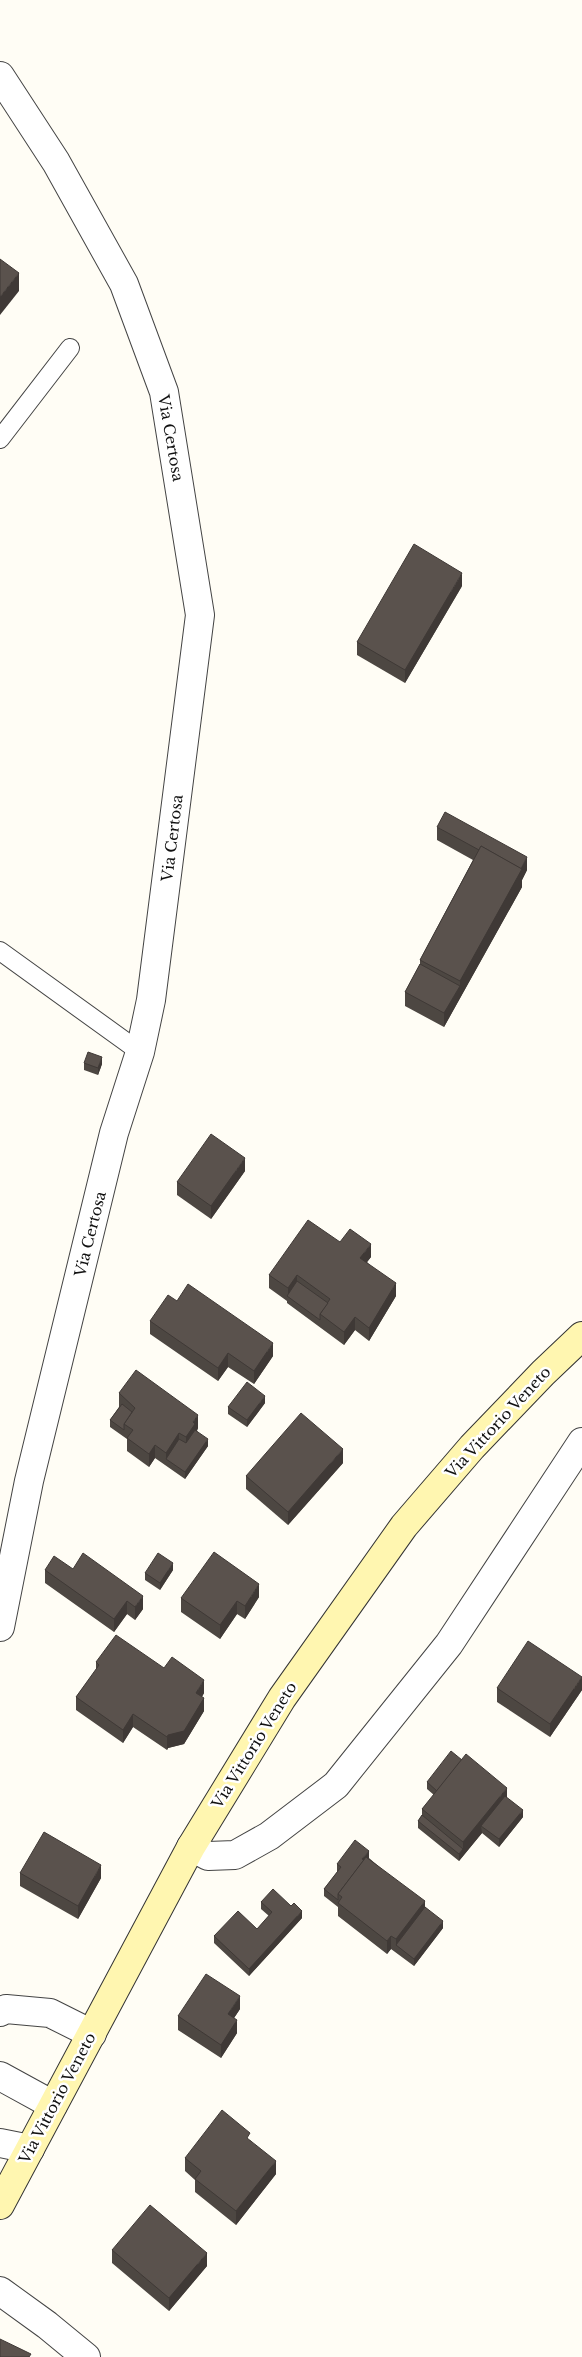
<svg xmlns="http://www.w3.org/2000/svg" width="582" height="2357" font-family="'Libre Baskerville',serif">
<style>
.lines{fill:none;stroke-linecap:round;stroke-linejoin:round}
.service-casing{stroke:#444;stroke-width:20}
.minor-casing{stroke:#444;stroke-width:30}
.tertiary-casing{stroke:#444;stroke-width:30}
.secondary-casing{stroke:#333;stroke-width:30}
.service{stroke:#fff;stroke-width:18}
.minor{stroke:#fff;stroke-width:28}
.tertiary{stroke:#fff;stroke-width:28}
.secondary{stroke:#fff6b0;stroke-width:28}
.wall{fill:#4d4742}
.shaded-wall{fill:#3f3936}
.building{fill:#5a524d;stroke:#3f3936}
.labels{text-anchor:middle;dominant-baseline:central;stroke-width:5;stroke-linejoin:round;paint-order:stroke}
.street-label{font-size:15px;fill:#111;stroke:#fff}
</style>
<rect width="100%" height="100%" fill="#fffdf5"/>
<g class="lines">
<defs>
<g id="service">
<path d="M 0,439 L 70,348"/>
<path d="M 0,951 L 140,1052"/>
</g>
<g id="minor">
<path d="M 0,76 L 56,162 L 124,284 L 164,392 L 200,615 L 151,1000 L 140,1052 L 114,1133 L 29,1481 L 0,1627"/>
<path d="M 191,1847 L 208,1856 L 235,1855 L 269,1836 L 336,1785 L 449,1644 L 582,1442"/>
<path d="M 0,2012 L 6,2009 L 50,2013 L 92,2034"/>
<path d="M 0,2076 L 53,2105"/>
<path d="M 0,2143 L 30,2149"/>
</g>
<path id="tertiary" d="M 0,2291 L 47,2325 L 86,2357"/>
<path id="secondary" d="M 0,2205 L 191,1847 L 282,1698 L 404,1526 L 472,1447 L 543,1373 L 582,1336"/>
</defs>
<use href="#service" class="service-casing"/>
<use href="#minor" class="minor-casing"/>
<use href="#tertiary" class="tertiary-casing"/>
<use href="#secondary" class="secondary-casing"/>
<use href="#service" class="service"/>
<use href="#minor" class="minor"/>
<use href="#tertiary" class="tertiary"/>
<use href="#secondary" class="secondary"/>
</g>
<g class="wall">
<path d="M 462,586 L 405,683 L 357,655 L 357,642 Z"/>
<path d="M 437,827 L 527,870 L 522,880 L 522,887 L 444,1027 L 405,1006 L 405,992 L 420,964 L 420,960 L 473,860 L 437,840 Z"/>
<path d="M 84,1063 L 102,1064 L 98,1075 L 84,1070 Z"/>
<path d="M 245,1171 L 211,1219 L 177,1195 L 177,1182 Z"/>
<path d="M 340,1242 L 371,1257 L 367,1262 L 396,1296 L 369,1341 L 355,1330 L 344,1345 L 287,1303 L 287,1301 L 269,1288 L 269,1275 Z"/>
<path d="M 177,1301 L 273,1356 L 254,1384 L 228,1367 L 218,1381 L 150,1334 L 150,1321 Z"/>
<path d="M 119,1393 L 198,1428 L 197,1431 L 208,1446 L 185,1479 L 155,1458 L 149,1467 L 127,1451 L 127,1439 L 110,1427 L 110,1420 L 119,1407 Z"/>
<path d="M 265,1403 L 247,1427 L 228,1414 L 228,1407 Z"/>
<path d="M 343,1463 L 288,1525 L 246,1489 L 246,1476 Z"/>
<path d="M 73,1569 L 143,1609 L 135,1620 L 127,1614 L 114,1632 L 45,1583 L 45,1570 Z"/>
<path d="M 173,1570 L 160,1590 L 145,1580 L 145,1573 Z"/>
<path d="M 259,1597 L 245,1619 L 237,1614 L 220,1639 L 181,1612 L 181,1598 Z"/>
<path d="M 96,1662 L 164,1668 L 204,1693 L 202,1697 L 204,1711 L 184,1744 L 168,1748 L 167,1750 L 133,1727 L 123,1743 L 76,1710 L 76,1697 L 96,1670 Z"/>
<path d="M 497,1688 L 582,1690 L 550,1737 L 497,1702 Z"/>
<path d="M 427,1782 L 507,1798 L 523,1817 L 499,1847 L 482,1833 L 459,1861 L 418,1828 L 418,1821 L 422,1815 L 422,1809 L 434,1795 L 427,1789 Z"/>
<path d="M 369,1858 L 425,1907 L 443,1928 L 414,1966 L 391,1949 L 387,1954 L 338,1916 L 338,1907 L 324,1896 L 324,1889 L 338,1871 L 337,1871 L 337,1864 Z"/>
<path d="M 20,1873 L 101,1878 L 78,1919 L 20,1886 Z"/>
<path d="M 261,1902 L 302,1918 L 249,1976 L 214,1943 L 214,1936 L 257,1929 L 269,1916 L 261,1909 Z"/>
<path d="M 240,2009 L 234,2018 L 237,2033 L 221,2058 L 178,2030 L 178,2016 Z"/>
<path d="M 250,2140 L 276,2174 L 236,2225 L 195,2192 L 195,2180 L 185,2171 L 185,2158 Z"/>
<path d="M 112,2250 L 207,2266 L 169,2311 L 112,2263 Z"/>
</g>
<g class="shaded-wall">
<path d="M 19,273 L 19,291 L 0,315 L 0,297 Z"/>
<path d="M 462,573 L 462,586 L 405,683 L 405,670 Z"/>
<path d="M 527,857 L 527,870 L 522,880 L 522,887 L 444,1027 L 444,1013 L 460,986 L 460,981 Z"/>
<path d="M 102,1057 L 102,1064 L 98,1075 L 98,1068 Z"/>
<path d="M 245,1158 L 245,1171 L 211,1219 L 211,1206 Z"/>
<path d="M 371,1244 L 371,1257 L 360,1271 L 360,1258 Z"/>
<path d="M 297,1275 L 297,1289 L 288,1297 L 288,1288 Z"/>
<path d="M 396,1283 L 396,1296 L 369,1341 L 369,1328 Z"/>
<path d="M 355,1317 L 355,1330 L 344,1345 L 344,1332 Z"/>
<path d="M 273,1343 L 273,1356 L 254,1384 L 254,1371 Z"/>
<path d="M 228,1353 L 228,1367 L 218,1381 L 218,1368 Z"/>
<path d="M 265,1396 L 265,1403 L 247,1427 L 247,1420 Z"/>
<path d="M 198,1415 L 198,1428 L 186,1451 L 186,1437 L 193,1422 Z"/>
<path d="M 179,1433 L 179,1446 L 166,1459 L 166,1453 Z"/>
<path d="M 208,1439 L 208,1446 L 185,1479 L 185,1472 Z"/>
<path d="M 155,1445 L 155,1458 L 149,1467 L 149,1454 Z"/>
<path d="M 343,1449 L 343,1463 L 288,1525 L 288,1512 Z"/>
<path d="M 173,1563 L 173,1570 L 160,1590 L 160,1583 Z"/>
<path d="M 259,1584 L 259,1597 L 245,1619 L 245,1606 Z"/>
<path d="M 143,1596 L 143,1609 L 135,1620 L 135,1607 Z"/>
<path d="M 127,1601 L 127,1614 L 114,1632 L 114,1619 Z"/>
<path d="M 237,1601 L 237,1614 L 220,1639 L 220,1625 Z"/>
<path d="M 582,1677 L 582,1690 L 550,1737 L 550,1724 Z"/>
<path d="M 204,1680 L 204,1693 L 196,1706 L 196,1693 Z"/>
<path d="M 204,1698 L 204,1711 L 184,1744 L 168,1748 L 167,1750 L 167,1737 L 168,1735 Z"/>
<path d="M 133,1714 L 133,1727 L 123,1743 L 123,1730 Z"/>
<path d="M 507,1788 L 507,1801 L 481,1826 L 482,1833 L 459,1861 L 459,1854 L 463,1849 L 463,1842 Z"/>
<path d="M 523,1810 L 523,1817 L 499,1847 L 499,1839 Z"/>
<path d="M 369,1851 L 369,1858 L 362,1866 L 362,1859 Z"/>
<path d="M 101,1865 L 101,1878 L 78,1919 L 78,1906 Z"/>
<path d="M 425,1901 L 425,1914 L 396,1945 L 396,1952 L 396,1939 Z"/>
<path d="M 302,1911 L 302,1918 L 249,1976 L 249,1969 Z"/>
<path d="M 443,1921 L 443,1928 L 414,1966 L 414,1959 Z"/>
<path d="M 391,1936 L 391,1949 L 387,1954 L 387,1941 Z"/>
<path d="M 240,1996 L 240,2009 L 228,2027 L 228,2014 Z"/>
<path d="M 237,2020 L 237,2033 L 221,2058 L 221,2045 Z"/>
<path d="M 276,2161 L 276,2174 L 236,2225 L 236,2211 Z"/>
<path d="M 207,2253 L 207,2266 L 169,2311 L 169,2298 Z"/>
</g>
<g class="building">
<path d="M 0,259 L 19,273 L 0,297 Z"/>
<path d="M 414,544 L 462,573 L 405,670 L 357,642 Z"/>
<path d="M 445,812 L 527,857 L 521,869 L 481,846 L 479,850 L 437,827 Z"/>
<path d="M 481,846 L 522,869 L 460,981 L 420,960 Z"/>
<path d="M 420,964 L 460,986 L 444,1013 L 405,992 Z"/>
<path d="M 88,1052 L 102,1057 L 98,1068 L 84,1063 Z"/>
<path d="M 211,1134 L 245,1158 L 211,1206 L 177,1182 Z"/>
<path d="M 308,1220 L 340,1242 L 350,1229 L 371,1244 L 360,1258 L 396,1283 L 369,1328 L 355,1317 L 344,1332 L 320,1314 L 330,1299 L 297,1275 L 288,1288 L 269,1275 Z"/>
<path d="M 297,1281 L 328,1303 L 320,1314 L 320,1320 L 287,1296 Z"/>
<path d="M 188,1284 L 273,1343 L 254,1371 L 228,1353 L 218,1368 L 150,1321 L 168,1295 L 177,1301 Z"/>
<path d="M 136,1370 L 198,1415 L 193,1422 L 195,1424 L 186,1437 L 179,1433 L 166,1453 L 155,1445 L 149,1454 L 127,1438 L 133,1430 L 124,1424 L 135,1408 L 119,1393 Z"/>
<path d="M 247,1382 L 265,1396 L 247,1420 L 228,1407 Z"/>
<path d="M 122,1404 L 132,1412 L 124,1424 L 124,1430 L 110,1420 Z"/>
<path d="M 301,1413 L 343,1449 L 288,1512 L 246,1476 Z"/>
<path d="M 195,1430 L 208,1439 L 185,1472 L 166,1459 L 179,1439 L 186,1443 Z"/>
<path d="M 214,1552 L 259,1584 L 245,1606 L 237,1601 L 220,1625 L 181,1598 Z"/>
<path d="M 83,1553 L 143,1596 L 135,1607 L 127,1601 L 114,1619 L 45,1570 L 54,1556 L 73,1569 Z"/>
<path d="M 158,1553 L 173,1563 L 160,1583 L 145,1573 Z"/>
<path d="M 116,1635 L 164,1668 L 172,1657 L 204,1680 L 196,1693 L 204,1698 L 184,1731 L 168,1735 L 167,1737 L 133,1714 L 123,1730 L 76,1697 L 99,1665 L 96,1662 Z"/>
<path d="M 528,1641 L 582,1677 L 550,1724 L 497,1688 Z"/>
<path d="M 451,1751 L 462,1760 L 437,1791 L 427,1782 Z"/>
<path d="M 466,1754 L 507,1788 L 463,1842 L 422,1809 Z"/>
<path d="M 505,1796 L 523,1810 L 499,1839 L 481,1826 Z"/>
<path d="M 422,1815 L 463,1849 L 459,1854 L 418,1821 Z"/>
<path d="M 44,1832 L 101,1865 L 78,1906 L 20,1873 Z"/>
<path d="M 355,1840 L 369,1851 L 362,1859 L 364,1860 L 338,1894 L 338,1900 L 324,1889 L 341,1867 L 337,1864 Z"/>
<path d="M 366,1857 L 425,1901 L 396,1939 L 391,1936 L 387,1941 L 338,1903 L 342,1897 L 338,1894 Z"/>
<path d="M 273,1889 L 291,1906 L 294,1903 L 302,1911 L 249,1969 L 214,1936 L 238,1911 L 257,1929 L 272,1912 L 261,1902 Z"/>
<path d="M 425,1907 L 443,1921 L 414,1959 L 396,1945 Z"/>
<path d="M 206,1974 L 240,1996 L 228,2014 L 237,2020 L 221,2045 L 178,2016 Z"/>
<path d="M 222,2110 L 250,2133 L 247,2138 L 276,2161 L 236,2211 L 195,2179 L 201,2171 L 185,2158 Z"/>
<path d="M 150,2205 L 207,2253 L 169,2298 L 112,2250 Z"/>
<path d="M 0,2339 L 31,2354 L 29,2357 L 0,2357 Z"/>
</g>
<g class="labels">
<g class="street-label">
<text transform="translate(171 438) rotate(80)">Via Certosa</text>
<text transform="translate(172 838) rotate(-83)">Via Certosa</text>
<text transform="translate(90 1234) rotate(-76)">Via Certosa</text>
<text transform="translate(498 1422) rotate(-47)">Via Vittorio Veneto</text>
<text transform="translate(254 1745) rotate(-58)">Via Vittorio Veneto</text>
<text transform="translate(57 2098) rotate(-62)">Via Vittorio Veneto</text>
</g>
</g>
</svg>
